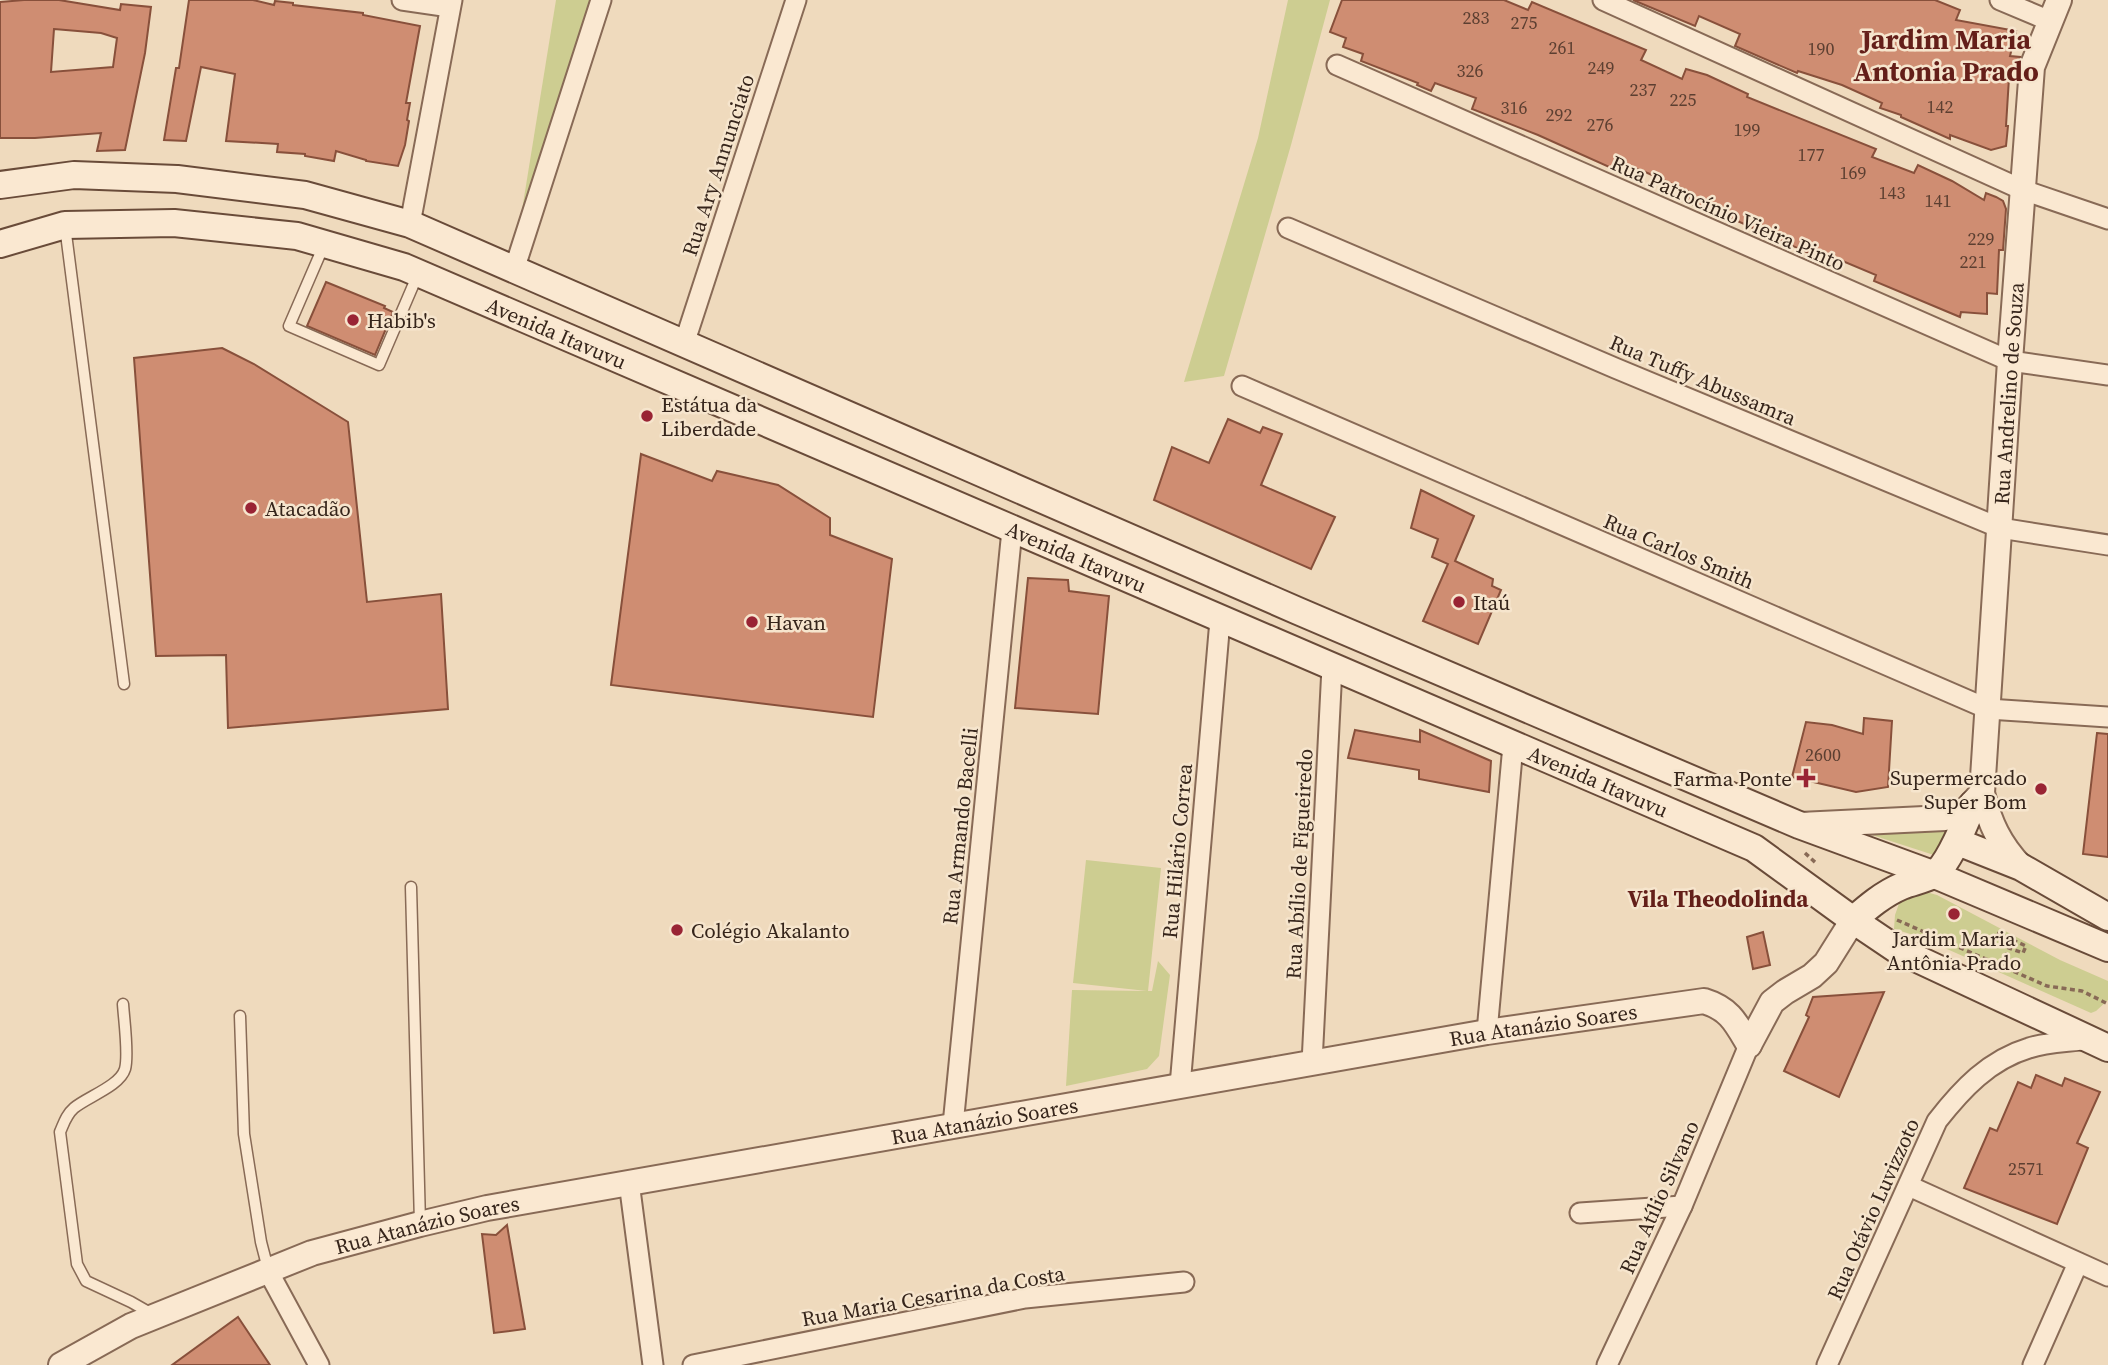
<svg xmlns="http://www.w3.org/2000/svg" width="2108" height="1365" font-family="'Source Serif 4',serif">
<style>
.green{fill:#cdcd91}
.building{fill:#cf8d72;stroke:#88503b;stroke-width:2;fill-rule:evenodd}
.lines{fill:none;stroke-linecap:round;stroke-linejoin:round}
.service-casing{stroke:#886a56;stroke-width:13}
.minor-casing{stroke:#886a56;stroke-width:23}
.tertiary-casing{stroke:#886a56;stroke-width:28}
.secondary-casing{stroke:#694b39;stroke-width:30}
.path{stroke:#886a56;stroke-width:3.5;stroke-dasharray:5 3.5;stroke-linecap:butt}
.service{stroke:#fae8d1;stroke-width:10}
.minor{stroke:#fae8d1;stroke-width:19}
.tertiary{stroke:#fae8d1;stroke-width:24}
.secondary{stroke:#fae8d1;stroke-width:26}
.poi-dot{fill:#992434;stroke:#f6e5cd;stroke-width:2.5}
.labels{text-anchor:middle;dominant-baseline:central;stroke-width:5;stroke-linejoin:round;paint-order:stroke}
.number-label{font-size:18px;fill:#5c3f31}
.street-label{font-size:21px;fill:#36251b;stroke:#f6e5cd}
.poi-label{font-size:21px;fill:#36251b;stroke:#f6e5cd;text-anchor:start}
.neighbourhood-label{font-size:23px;font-weight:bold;fill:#641f19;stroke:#f6e5cd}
.district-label{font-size:28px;font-weight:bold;fill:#641f19;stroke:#f6e5cd}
</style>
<rect width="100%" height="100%" fill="#efdabd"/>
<g class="green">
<path d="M 556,0 L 594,0 L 517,241 Z"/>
<path d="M 1288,0 L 1330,0 L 1291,145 L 1224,376 L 1184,382 L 1258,138 Z"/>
<path d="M 1953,830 L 1940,857 L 1869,834 Z"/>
<path d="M 1086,860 L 1161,868 L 1148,991 L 1152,991 L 1158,961 L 1170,975 L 1159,1056 L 1147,1069 L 1066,1086 L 1072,990 L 1147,991 L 1073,983 Z"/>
<path d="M 1926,892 L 1937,895 L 2060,960 L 2108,981 L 2108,1000 L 2096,1011 L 2091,1013 L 1920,937 L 1894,929 L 1895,915 L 1901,898 Z"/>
</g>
<g class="building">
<path d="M 24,0 L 59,0 L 120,10 L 121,4 L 151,7 L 145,53 L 125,150 L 97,151 L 101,133 L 35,138 L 0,138 L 0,2 ZM 54,29 L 101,33 L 117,38 L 113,67 L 51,72 Z"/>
<path d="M 189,0 L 253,0 L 274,5 L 275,1 L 293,3 L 293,5 L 363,13 L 363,15 L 420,26 L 406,103 L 410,103 L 407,120 L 409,121 L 405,145 L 398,166 L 366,161 L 366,160 L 336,151 L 334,161 L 305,156 L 305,154 L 277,152 L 278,144 L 226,141 L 235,74 L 201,67 L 186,141 L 164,140 L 176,68 L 179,68 Z"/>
<path d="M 1342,0 L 1504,0 L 1528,10 L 1532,2 L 1646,50 L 1641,60 L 1682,79 L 1686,69 L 1707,75 L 1748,94 L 1747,97 L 1876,149 L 1872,157 L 1914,173 L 1918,165 L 1952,181 L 1984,200 L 1986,193 L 1996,197 L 2003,201 L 2006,209 L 2003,250 L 1999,250 L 1997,294 L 1987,293 L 1987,314 L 1961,312 L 1960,317 L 1874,281 L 1876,275 L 1826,254 L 1824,260 L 1722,214 L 1722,216 L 1701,208 L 1684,201 L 1688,191 L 1643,171 L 1621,164 L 1618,171 L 1538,135 L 1472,109 L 1476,98 L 1435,83 L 1431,91 L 1417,85 L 1418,83 L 1361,61 L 1363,54 L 1343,47 L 1346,38 L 1330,32 Z"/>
<path d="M 1633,0 L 1935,0 L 1960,10 L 1956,20 L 2016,31 L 2010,56 L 2020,57 L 2016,79 L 2009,78 L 2006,126 L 2008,126 L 2006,146 L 1991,150 L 1950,135 L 1950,139 L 1901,117 L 1901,115 L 1880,108 L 1882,103 L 1842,85 L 1798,71 L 1797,73 L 1735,46 L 1740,34 L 1699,16 L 1695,26 Z"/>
<path d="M 326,282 L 385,306 L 384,308 L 393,312 L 375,355 L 307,326 Z"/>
<path d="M 222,348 L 254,364 L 348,422 L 367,602 L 441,594 L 448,709 L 228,728 L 226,655 L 156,656 L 134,358 Z"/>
<path d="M 1228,419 L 1260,433 L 1263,427 L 1282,434 L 1261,485 L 1335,517 L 1311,569 L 1154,500 L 1172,447 L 1209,463 Z"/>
<path d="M 641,454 L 712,481 L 717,471 L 778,485 L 830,518 L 830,535 L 892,559 L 873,717 L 611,685 Z"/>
<path d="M 1421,490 L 1474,516 L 1455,561 L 1493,579 L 1492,586 L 1501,590 L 1478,644 L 1423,621 L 1448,564 L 1432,557 L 1438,539 L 1411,528 Z"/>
<path d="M 1028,578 L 1068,580 L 1069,591 L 1109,596 L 1098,714 L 1015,708 Z"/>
<path d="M 1864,718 L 1892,721 L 1888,787 L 1856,792 L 1792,777 L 1806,722 L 1832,725 L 1863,734 Z"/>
<path d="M 1355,730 L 1420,742 L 1420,730 L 1491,761 L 1489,792 L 1419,779 L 1419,770 L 1348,758 Z"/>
<path d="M 2097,733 L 2108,734 L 2108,857 L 2083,854 Z"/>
<path d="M 1763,932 L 1770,965 L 1753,969 L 1747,937 Z"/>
<path d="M 1884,992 L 1839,1097 L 1784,1071 L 1809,1017 L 1806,1015 L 1813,997 Z"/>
<path d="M 2036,1075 L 2062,1086 L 2065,1078 L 2100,1092 L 2077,1143 L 2088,1148 L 2057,1224 L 1964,1188 L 1990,1128 L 1997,1131 L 2018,1082 L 2031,1088 Z"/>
<path d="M 507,1225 L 525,1329 L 494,1333 L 482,1234 L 496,1235 Z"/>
<path d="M 238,1317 L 270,1365 L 172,1365 Z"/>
</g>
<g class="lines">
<defs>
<g id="service">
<path d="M 65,226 L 124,684"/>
<path d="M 324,245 L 289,326 L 379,365 L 418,274"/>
<path d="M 411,887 L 420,1223"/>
<path d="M 123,1004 C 124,1020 129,1055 125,1069 C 120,1086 87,1097 74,1108 C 66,1115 64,1123 60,1132 L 77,1264 L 86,1281 L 131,1302 L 152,1314"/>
<path d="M 240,1016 L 244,1134 L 261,1242 L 268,1269"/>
</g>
<g id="minor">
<path d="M 402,0 L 450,7"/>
<path d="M 1603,0 L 2023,190 L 2108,219"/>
<path d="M 2000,0 L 2050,21"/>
<path d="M 1337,65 L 2010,361 L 2108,375"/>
<path d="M 410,224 L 452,0"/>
<path d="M 1288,228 L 1615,368 L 2000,528 L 2108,545"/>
<path d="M 514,270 L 601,0"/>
<path d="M 684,344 L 796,0"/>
<path d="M 1242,386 L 1988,709 L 2108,717"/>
<path d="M 1487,1032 L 1513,745"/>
<path d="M 1312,1063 L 1332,667"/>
<path d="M 1180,1086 L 1220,620"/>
<path d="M 953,1125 L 1012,530"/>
<path d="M 629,1182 L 653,1365"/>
<path d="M 1909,1186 L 2108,1276"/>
<path d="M 1580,1213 L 1682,1206"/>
<path d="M 268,1271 L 319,1365"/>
<path d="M 693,1365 L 1025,1298 L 1184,1282"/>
<path d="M 1607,1365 L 1682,1206 L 1749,1045"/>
<path d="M 1827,1365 L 1937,1121 C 1962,1089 1989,1060 2029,1048 C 2047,1042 2069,1042 2088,1039"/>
<path d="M 2033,1365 L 2078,1263"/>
</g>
<g id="tertiary">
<path d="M 1800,825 L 1945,818 L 1964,812 L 1979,796"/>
<path id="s1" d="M 2021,867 C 1999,844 1990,823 1982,793 L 2010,361 L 2032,67 L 2059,0"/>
<path d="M 1749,1045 L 1772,1002 L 1785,992 L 1812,976 L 1826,963 L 1853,920"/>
<path id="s2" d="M 61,1365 L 131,1326 L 312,1253 L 420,1224 L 487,1208 L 1487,1032 L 1704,1001 C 1730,1009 1736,1023 1749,1045"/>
</g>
<g id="secondary">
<path d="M 0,185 L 74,175 L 177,179 L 305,195 L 410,224 L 1298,611 L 1799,825 L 1935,875 L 2108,948"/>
<path id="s3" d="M 0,244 L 65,225 L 174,223 L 297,236 L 404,267 L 1754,848 L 1853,920 L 1896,949 L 2108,1048"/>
<path d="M 1955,846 L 1963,844 L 2021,867 L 2108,917"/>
<path d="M 1853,920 C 1868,907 1883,894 1902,886 C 1912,882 1924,880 1933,875 C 1948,866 1966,821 1973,804"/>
</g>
</defs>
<use href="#service" class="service-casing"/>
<use href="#minor" class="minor-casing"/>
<use href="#tertiary" class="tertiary-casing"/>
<use href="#secondary" class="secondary-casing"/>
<g class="path">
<path d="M 1805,853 L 1817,864"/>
<path d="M 1897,920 L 2047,986 L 2082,991 L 2108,1004"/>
<path d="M 1997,933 L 2026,946 L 2023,953 L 2009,948 L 2002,967"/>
</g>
<use href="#service" class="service"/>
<use href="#minor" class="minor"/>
<use href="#tertiary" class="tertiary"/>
<use href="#secondary" class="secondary"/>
</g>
<g class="poi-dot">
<circle cx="353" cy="320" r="7"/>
<circle cx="647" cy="416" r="7"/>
<circle cx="251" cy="508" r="7"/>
<circle cx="1459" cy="602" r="7"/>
<circle cx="752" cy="622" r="7"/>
<path d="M1802.5 767.5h7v7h7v7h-7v7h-7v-7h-7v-7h7z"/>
<circle cx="2041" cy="789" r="7"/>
<circle cx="1954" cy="914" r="7"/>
<circle cx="677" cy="930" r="7"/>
</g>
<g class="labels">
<g class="number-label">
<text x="1476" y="17">283</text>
<text x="1524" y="22">275</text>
<text x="1562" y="47">261</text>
<text x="1821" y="48">190</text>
<text x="1601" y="67">249</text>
<text x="1470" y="70">326</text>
<text x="1643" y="89">237</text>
<text x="1683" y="99">225</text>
<text x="1940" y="106">142</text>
<text x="1514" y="107">316</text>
<text x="1559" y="114">292</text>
<text x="1600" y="124">276</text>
<text x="1747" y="129">199</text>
<text x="1811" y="154">177</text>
<text x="1853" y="172">169</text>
<text x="1892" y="192">143</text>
<text x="1938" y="200">141</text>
<text x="1981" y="238">229</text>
<text x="1973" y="261">221</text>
<text x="1823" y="754">2600</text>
<text x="2026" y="1168">2571</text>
</g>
<g class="street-label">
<text transform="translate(718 165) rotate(-72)">Rua Ary Annunciato</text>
<text transform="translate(1728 213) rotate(24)">Rua Patrocínio Vieira Pinto</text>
<text stroke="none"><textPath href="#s3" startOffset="578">Avenida Itavuvu</textPath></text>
<text transform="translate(1703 380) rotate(23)">Rua Tuffy Abussamra</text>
<text stroke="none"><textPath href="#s1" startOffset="485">Rua Andrelino de Souza</textPath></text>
<text transform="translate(1679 551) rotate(23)">Rua Carlos Smith</text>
<text stroke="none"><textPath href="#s3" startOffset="1144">Avenida Itavuvu</textPath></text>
<text stroke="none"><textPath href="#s3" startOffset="1712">Avenida Itavuvu</textPath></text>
<text transform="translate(960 826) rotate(-84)">Rua Armando Bacelli</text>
<text transform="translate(1177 851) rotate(-85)">Rua Hilário Correa</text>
<text transform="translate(1299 864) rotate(-87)">Rua Abílio de Figueiredo</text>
<text stroke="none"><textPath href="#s2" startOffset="1528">Rua Atanázio Soares</textPath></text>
<text stroke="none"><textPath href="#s2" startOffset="961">Rua Atanázio Soares</textPath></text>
<text transform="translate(1659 1197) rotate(-66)">Rua Atílio Silvano</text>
<text transform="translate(1873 1209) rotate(-66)">Rua Otávio Luvizzoto</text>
<text stroke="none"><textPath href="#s2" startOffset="394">Rua Atanázio Soares</textPath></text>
<text transform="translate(933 1296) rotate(-10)">Rua Maria Cesarina da Costa</text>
</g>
<g class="poi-label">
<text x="367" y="320">Habib's</text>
<text x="661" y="404">Estátua da<tspan x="661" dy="24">Liberdade</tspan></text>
<text x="265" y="508">Atacadão</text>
<text x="1473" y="602">Itaú</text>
<text x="766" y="622">Havan</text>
<text x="2027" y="777" text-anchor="end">Supermercado<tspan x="2027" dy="24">Super Bom</tspan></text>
<text x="1792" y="778" text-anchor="end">Farma Ponte</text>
<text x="691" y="930">Colégio Akalanto</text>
<text x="1954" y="938" text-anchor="middle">Jardim Maria<tspan x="1954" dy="24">Antônia Prado</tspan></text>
</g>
<g class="neighbourhood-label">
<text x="1718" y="899">Vila Theodolinda</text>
</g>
<g class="district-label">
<text x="1946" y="39">Jardim Maria<tspan x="1946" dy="32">Antonia Prado</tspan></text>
</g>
</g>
</svg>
